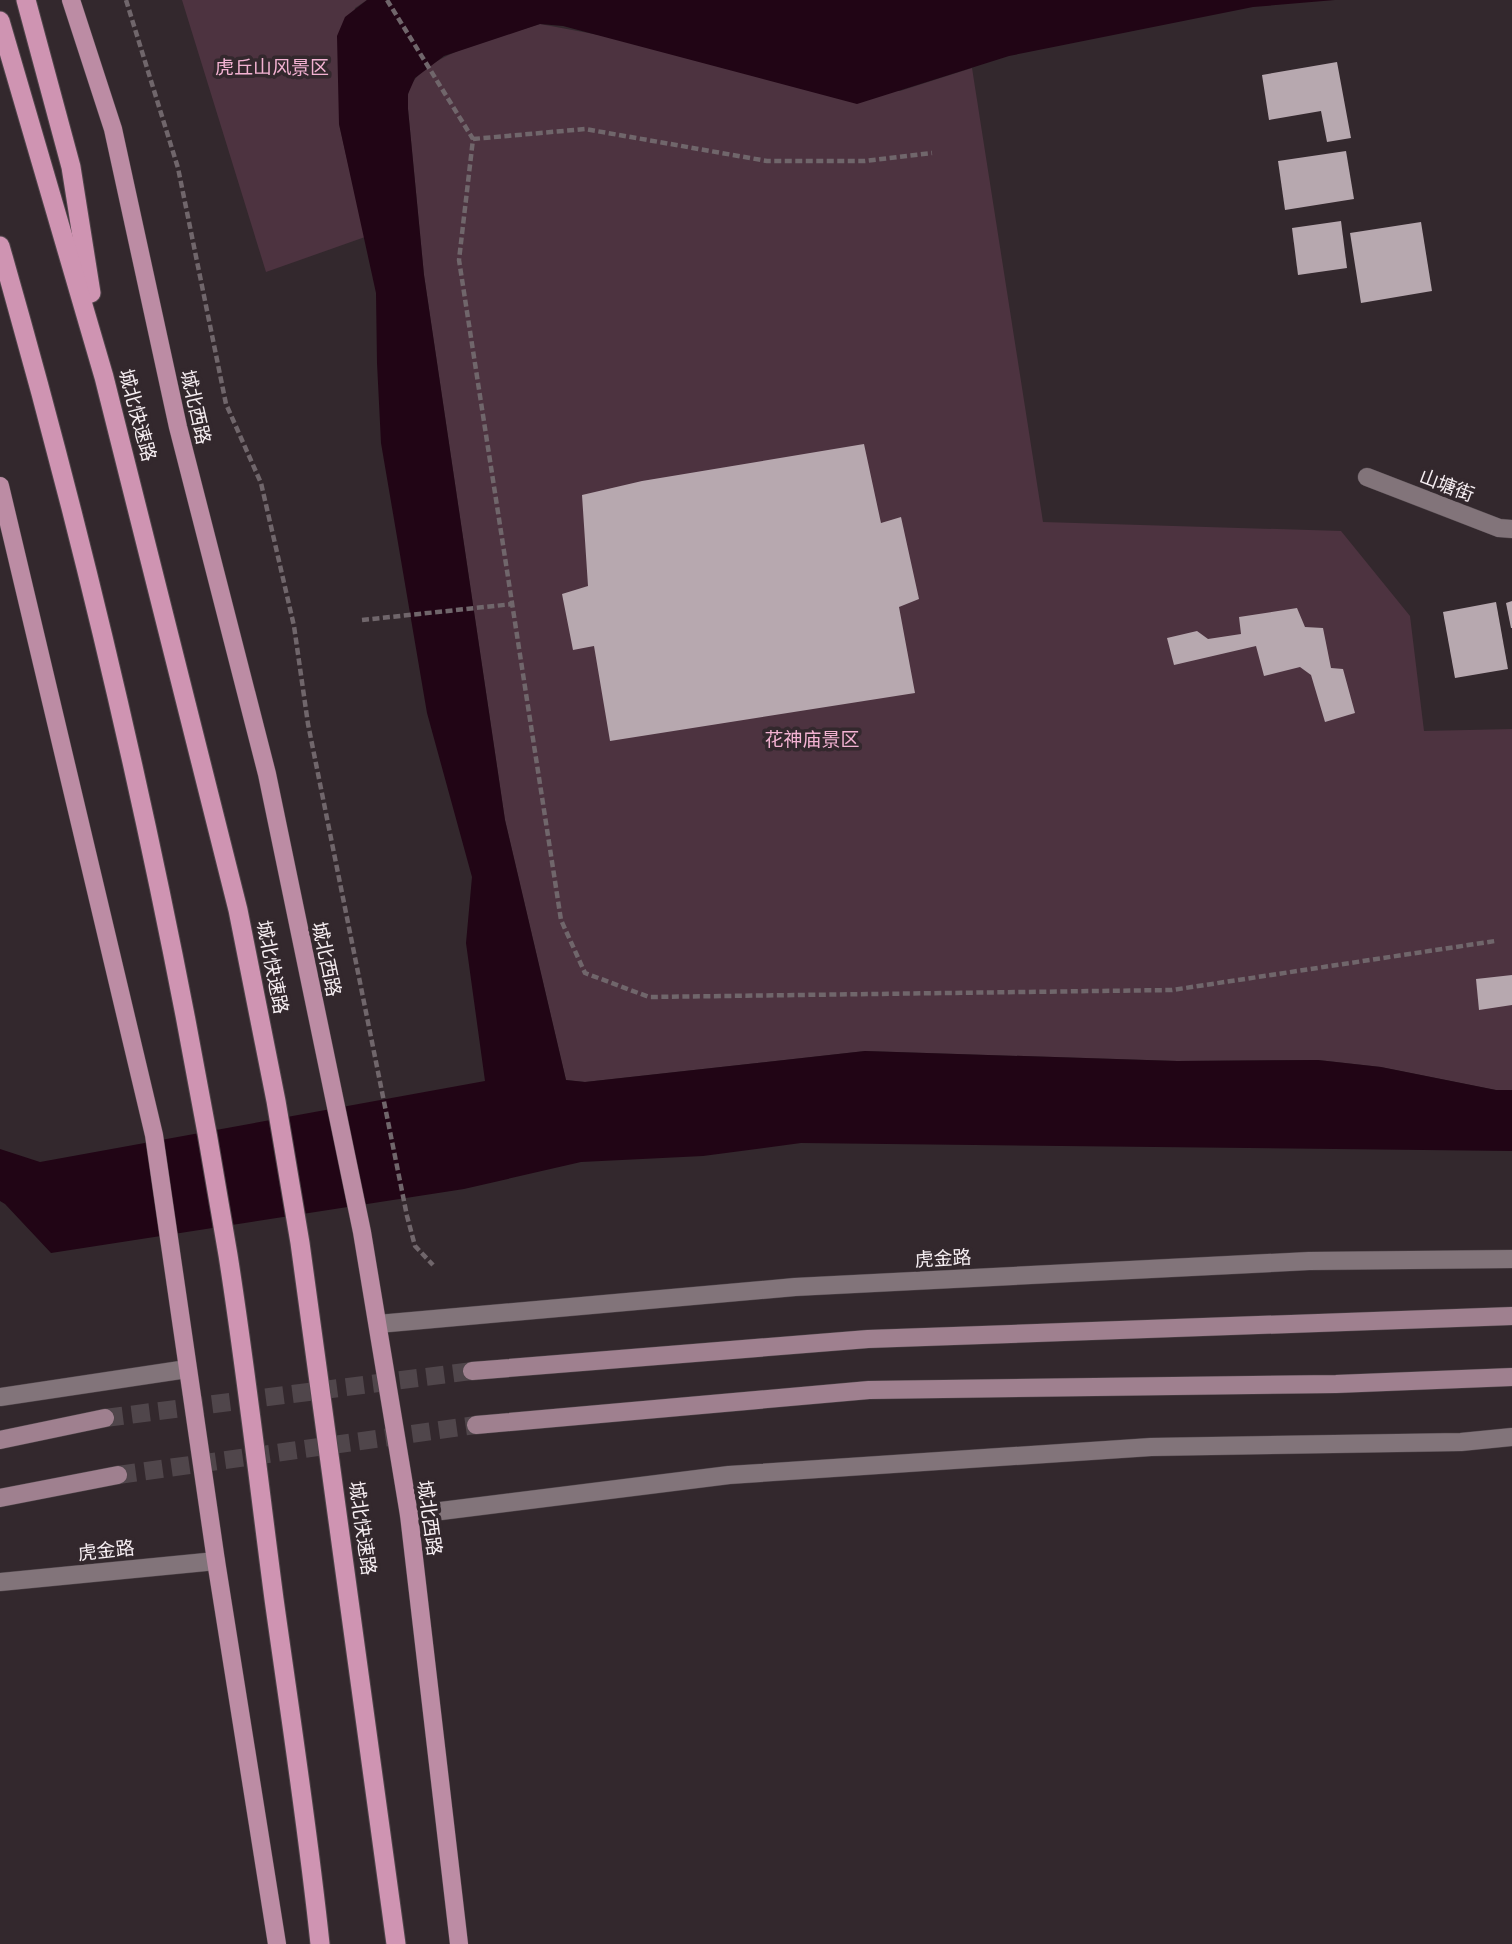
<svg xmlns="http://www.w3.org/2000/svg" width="1512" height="1944" font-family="'IBM Plex Sans','Noto Sans SC',sans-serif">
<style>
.green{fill:#4d3340}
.water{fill:#210515}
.building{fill:#b7a8af}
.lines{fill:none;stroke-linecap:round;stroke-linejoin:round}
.secondary-tunnel{stroke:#50464b;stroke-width:18;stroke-dasharray:18 9;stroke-linecap:butt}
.tertiary-casing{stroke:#4f454a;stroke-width:19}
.secondary-casing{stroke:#4f454a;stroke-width:19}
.primary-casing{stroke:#4f454a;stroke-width:19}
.trunk-casing{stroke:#4f454a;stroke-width:21}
.path{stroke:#70666b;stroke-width:4.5;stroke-dasharray:7 3.5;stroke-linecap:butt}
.tertiary{stroke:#82747a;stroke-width:18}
.secondary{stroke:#9f808f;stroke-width:18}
.primary{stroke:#bc8ca4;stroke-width:18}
.trunk{stroke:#cf94b2;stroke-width:19}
.labels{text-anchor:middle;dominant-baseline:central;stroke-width:7;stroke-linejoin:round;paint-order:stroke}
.park-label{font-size:19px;fill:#f3b2d2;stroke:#33282d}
.street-label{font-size:19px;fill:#f6eef2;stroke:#33282d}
</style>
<rect width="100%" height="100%" fill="#33282d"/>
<g class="green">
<path d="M 182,0 L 367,0 L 355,8 L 339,124 L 365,237 L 266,272 Z"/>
<path d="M 540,24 L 900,91 L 972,68 L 1043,522 L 1341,531 L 1410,616 L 1424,731 L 1512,729 L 1512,1090 L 1496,1090 L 1381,1067 L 1318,1060 L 1177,1061 L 865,1051 L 585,1082 L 566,1080 L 505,820 L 424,275 L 408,109 C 408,102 407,94 410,88 C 423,53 507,35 540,24 Z"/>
</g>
<path class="water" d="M 367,0 L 1335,0 L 1253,7 L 1009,56 L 857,104 L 563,26 L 540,24 L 444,56 L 415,78 L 408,94 L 408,109 L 424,275 L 505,820 L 566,1080 L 585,1082 L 865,1051 L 1177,1061 L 1318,1060 L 1381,1067 L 1496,1090 L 1512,1090 L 1512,1151 L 801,1143 L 703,1156 L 581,1162 L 464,1189 L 51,1253 L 5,1204 L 0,1201 L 0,1149 L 40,1162 L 485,1081 L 466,943 L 472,877 L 427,713 L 381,443 L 377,363 L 376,293 L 339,124 L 337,36 L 345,17 Z"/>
<g class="building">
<path d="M 1337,62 L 1351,138 L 1327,142 L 1321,111 L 1269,120 L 1262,75 Z"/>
<path d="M 1346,151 L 1354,199 L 1285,210 L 1278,161 Z"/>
<path d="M 1341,221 L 1347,268 L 1298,275 L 1292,228 Z"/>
<path d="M 1421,222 L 1432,291 L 1361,303 L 1350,233 Z"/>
<path d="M 864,444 L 881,523 L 901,517 L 919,599 L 899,607 L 915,693 L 610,741 L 594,646 L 573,650 L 562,594 L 588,586 L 582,495 L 642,481 Z"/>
<path d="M 1512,601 L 1512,628 L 1511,628 L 1506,603 Z"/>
<path d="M 1496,602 L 1508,669 L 1455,678 L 1443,612 Z"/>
<path d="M 1297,608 L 1305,627 L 1323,628 L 1331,668 L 1343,669 L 1355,713 L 1325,722 L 1311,675 L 1300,667 L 1264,676 L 1256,646 L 1174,665 L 1167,638 L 1197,631 L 1208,639 L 1241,634 L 1239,617 Z"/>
<path d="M 1512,975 L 1512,1005 L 1479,1010 L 1476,979 Z"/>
</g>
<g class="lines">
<g class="secondary-tunnel">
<path d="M 105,1418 L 472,1371"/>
<path d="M 118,1475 L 476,1425"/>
</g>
<defs>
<g id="tertiary">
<path d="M 1367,477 L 1499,528 L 1512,529"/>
<path d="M 378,1324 L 795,1287 L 1309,1261 L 1512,1259"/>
<path d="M 0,1397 L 187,1369"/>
<path d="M 409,1515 L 729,1475 L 1151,1447 L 1461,1442 L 1512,1437"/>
<path d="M 0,1582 L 216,1561"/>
</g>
<g id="secondary">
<path d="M 472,1371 L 868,1339 L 1512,1316"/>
<path d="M 476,1425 L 869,1390 L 1336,1384 L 1512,1377"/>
<path d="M 0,1440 L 105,1418"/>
<path d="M 0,1498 L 118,1475"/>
</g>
<g id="primary">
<path d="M 71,0 L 113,129 L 178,427 L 267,774 L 362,1232 L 409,1515 L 459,1944"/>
<path d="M 0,486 L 154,1135 L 216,1561 L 277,1944"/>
</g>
<g id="trunk">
<path d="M 26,0 L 71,167 L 91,293"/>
<path d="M 0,21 L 104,377 L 238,910 L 276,1101 L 300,1243 L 396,1944"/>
<path d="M 0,246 C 95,577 172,915 228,1255 C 246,1369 259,1485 274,1599 C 290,1714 308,1829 320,1944"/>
</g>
</defs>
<use href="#tertiary" class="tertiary-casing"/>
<use href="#secondary" class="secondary-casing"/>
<use href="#primary" class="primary-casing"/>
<use href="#trunk" class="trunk-casing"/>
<g class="path">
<path d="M 126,0 L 178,168 L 226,404 L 261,483 L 294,626 L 308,724 L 407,1216 L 415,1246 L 433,1265"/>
<path d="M 387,0 L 473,139 L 459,260 L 561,920 L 585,973 L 649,997 L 1172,990 L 1495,941"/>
<path d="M 473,139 L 585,129 L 767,161 L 865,161 L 932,153"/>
<path d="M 362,620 L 513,604"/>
</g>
<use href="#tertiary" class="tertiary"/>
<use href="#secondary" class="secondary"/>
<use href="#primary" class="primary"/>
<use href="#trunk" class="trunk"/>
</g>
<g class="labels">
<g class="park-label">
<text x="272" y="67">虎丘山风景区</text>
<text x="812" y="739">花神庙景区</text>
</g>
<g class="street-label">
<text transform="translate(196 407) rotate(77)">城北西路</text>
<text transform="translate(138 415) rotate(75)">城北快速路</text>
<text transform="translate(1447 485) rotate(21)">山塘街</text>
<text transform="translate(327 959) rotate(78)">城北西路</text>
<text transform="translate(273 967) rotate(79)">城北快速路</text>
<text transform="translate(943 1258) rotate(-3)">虎金路</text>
<text transform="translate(430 1518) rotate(82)">城北西路</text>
<text transform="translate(363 1528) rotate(82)">城北快速路</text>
<text transform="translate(106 1550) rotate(-6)">虎金路</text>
</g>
</g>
</svg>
